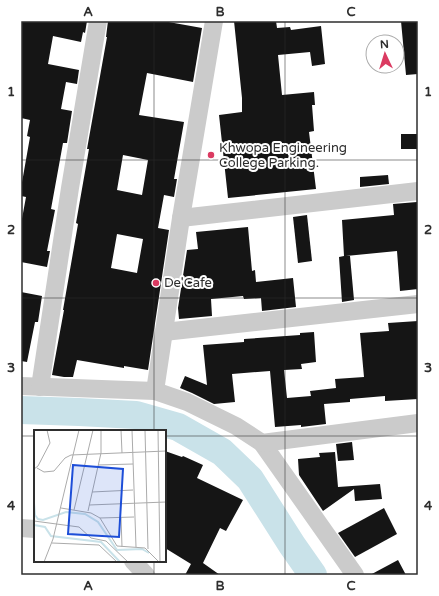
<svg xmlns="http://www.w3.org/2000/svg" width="439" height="596" font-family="'Varela Round',sans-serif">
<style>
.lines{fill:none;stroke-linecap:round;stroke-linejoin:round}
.river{stroke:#c9e2e9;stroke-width:28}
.building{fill:#151515;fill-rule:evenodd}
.minor{stroke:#cbcbcb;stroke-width:18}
.grid{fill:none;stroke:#2e2e2e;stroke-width:1;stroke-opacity:0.55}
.poi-dot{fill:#db3a61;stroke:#fff;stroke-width:1.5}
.labels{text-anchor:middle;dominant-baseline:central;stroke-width:4;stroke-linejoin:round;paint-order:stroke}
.poi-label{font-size:13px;fill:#2e2e2e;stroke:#fff;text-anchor:start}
.inset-river{fill:none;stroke:#c9e2e9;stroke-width:2}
.inset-road{fill:none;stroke:#ababab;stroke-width:1}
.view{fill:#1d4ed8;fill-opacity:0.15;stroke:#1d4ed8;stroke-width:2}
.inset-edge{fill:none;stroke:#2e2e2e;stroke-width:2}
.neatline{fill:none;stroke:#2e2e2e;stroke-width:1.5}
.grid-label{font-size:13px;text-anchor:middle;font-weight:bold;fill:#2e2e2e}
</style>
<rect width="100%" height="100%" fill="#fff"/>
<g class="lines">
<path class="river" d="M 21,410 L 79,412 L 136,415 L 178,427 L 222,452 L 250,479 L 292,545 L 313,575"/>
</g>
<g class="building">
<path d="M 21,21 L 87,21 L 85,33 L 83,32 L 81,42 L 53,36 L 48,64 L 79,70 L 77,84 L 66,82 L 61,109 L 72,111 L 67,143 L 63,143 L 51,209 L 55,210 L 47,251 L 50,251 L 47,267 L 21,262 L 21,224 L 26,197 L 21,196 L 21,188 L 30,137 L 27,136 L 30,120 L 21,118 Z"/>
<path d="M 108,21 L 163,21 L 202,28 L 193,82 L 147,73 L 139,115 L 184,122 L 174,179 L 177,179 L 174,197 L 164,195 L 158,228 L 169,230 L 148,370 L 124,366 L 124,368 L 77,360 L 73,377 L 64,377 L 52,375 L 64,310 L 63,310 L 78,224 L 76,223 L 89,149 L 87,149 L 107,37 L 106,37 ZM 123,155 L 148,160 L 142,195 L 117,190 ZM 117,234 L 143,239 L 137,273 L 111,268 Z"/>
<path d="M 234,21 L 276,21 L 277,28 L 290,27 L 291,30 L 321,26 L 325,64 L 312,66 L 310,52 L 278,55 L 282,95 L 314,92 L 315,105 L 312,105 L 314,131 L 309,132 L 316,189 L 228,198 L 219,115 L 242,112 L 242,98 Z"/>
<path d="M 401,21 L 418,21 L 418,74 L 406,75 Z"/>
<rect x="401" y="134" width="17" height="15"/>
<path d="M 388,175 L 389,184 L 360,187 L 360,177 Z"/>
<path d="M 417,202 L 418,218 L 418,289 L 400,291 L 397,251 L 346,256 L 350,256 L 354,300 L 342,302 L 339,257 L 344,256 L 342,220 L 394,215 L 393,204 Z"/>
<path d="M 307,215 L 312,261 L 298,263 L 293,217 Z"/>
<path d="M 248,227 L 252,271 L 255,270 L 256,282 L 293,278 L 296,307 L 262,311 L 261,298 L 244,299 L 243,296 L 211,299 L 212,316 L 179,319 L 178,308 L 187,250 L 198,249 L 196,232 Z"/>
<path d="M 21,292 L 42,296 L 38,322 L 35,322 L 27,362 L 21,361 Z"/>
<path d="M 418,321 L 418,399 L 385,401 L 385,396 L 350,399 L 350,402 L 324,404 L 326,424 L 301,427 L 301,425 L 275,427 L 270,371 L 232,374 L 235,402 L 214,404 L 192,393 L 180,388 L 185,376 L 207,385 L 203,345 L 244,342 L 244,339 L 300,335 L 300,333 L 314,332 L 316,362 L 301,364 L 302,369 L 284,370 L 287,398 L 311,396 L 310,391 L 336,388 L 335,379 L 364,377 L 360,333 L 389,331 L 388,323 Z"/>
<path d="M 352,442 L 354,460 L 338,461 L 336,444 Z"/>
<path d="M 165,451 L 182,457 L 183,456 L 203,465 L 197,478 L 243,500 L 226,531 L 220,528 L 203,563 L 220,575 L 185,575 L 191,564 L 165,548 Z"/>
<path d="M 335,452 L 338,487 L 380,484 L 382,499 L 355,501 L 354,489 L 323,511 L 299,475 L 298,459 L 320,457 L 319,453 Z"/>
<path d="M 384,508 L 397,534 L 355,557 L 338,533 Z"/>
<path d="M 398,560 L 406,575 L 370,575 Z"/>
</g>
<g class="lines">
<g class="minor">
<path d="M 181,218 L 418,191"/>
<path d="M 164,332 L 418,304"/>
<path d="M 21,386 L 155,391 L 187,402 L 236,426 L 262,443 L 355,575"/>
<path d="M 40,387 L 70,188 L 98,21"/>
<path d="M 155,391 L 181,218 L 214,21"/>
<path d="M 262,443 L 418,423"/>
<path d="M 21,528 L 35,529"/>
<path d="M 133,561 L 146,575"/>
</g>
</g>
<path class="grid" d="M 154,21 L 154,431M 285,21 L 285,575M 21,160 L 418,160M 21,298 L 418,298M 21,436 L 35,436M 165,436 L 418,436M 154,561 L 154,575"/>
<g class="poi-dot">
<circle cx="211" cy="155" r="4"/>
<circle cx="156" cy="283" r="4"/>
</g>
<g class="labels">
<g class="poi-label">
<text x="219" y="148">Khwopa Engineering<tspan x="219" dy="15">College Parking.</tspan></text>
<text x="164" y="283">De'Cafe</text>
</g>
</g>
<g transform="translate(34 430)">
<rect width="132" height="132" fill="#fff"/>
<path class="inset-river" d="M 0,73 L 1,85 L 4,89 L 9,90 L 32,82 L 51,84 L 64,92 L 83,120 L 108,119 L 115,123M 0,95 L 11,97 L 17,106 L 67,112 L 86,132"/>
<path class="inset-road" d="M 87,0 L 88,23M 98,0 L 102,117M 111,0 L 114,119M 124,0 L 126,132M 64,35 L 99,34M 3,38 L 10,42 L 20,41 L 31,28 L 37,25 L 132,21M 0,39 L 4,36 L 16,13 L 13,0M 58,62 L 99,60M 55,75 L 132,72M 27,78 L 57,83 L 66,88 L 83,116 L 111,118 L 125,132M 40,80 L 59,0M 54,81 L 67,23 L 67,0M 87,87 L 88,117M 66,88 L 100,87M 0,91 L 45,97 L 57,108 L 72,111 L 94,132M 18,113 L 65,115 L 83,132M 10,132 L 19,109 L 45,0"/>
<path class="view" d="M 39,35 L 89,39 L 85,107 L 34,104 Z"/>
<rect width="132" height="132" class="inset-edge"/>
</g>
<rect width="439" height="596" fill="none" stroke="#ffffff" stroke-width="44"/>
<g transform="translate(385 54) rotate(356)"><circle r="19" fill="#ffffff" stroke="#ababab"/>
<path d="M0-3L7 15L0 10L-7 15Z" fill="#db3a61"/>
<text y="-6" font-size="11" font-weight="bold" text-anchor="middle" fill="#2e2e2e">N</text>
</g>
<rect x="22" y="22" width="395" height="552" class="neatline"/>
<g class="grid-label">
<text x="88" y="16">A</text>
<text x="220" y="16">B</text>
<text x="351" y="16">C</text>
<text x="11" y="96">1</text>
<text x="428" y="96">1</text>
<text x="11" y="234">2</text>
<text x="428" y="234">2</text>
<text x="11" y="372">3</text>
<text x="428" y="372">3</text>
<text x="11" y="510">4</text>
<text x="428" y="510">4</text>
<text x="88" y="590">A</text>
<text x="220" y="590">B</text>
<text x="351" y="590">C</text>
</g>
</svg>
